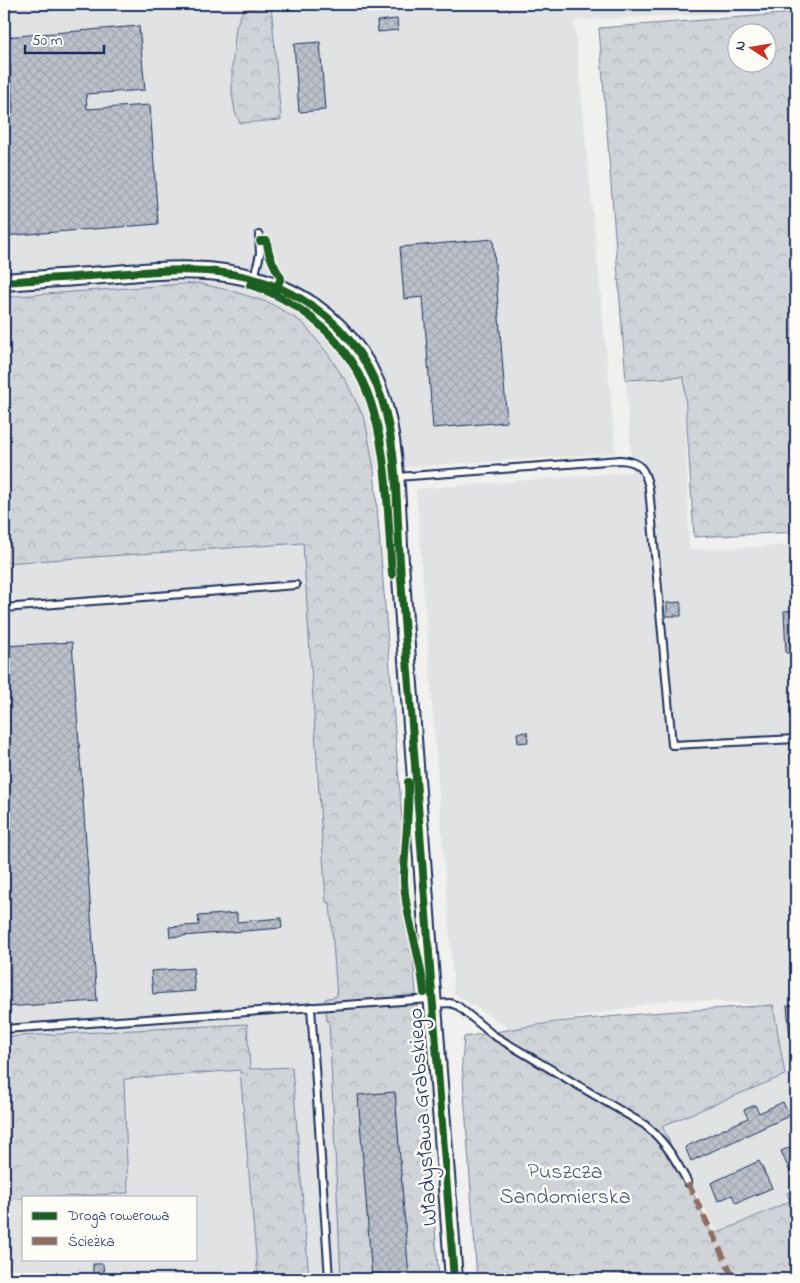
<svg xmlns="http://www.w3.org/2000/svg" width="800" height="1283" font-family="'Indie Flower',sans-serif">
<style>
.built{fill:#e0e2e3;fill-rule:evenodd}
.green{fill:#d0d3d8;stroke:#76819b}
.forest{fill:url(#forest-crowns);stroke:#76819b;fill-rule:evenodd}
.building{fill:url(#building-cross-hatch);stroke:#1b2f5e}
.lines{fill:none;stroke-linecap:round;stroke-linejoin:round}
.service-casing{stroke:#1b2f5e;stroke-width:10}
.tertiary-casing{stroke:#1b2f5e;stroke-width:20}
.service{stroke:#fdfcf7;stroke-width:6}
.tertiary{stroke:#fdfcf7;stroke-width:16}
.quiet{stroke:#8d6e63;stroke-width:6;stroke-dasharray:12 6;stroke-linecap:butt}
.cycleway-casing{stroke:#fdfcf7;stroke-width:11}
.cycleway{stroke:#1b5e20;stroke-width:8}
.labels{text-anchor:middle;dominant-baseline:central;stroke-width:5;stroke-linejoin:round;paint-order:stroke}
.street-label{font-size:22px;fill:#1b2f5e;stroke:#fdfcf7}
.park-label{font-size:22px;fill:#48587c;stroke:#fdfcf7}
</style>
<defs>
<pattern id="forest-crowns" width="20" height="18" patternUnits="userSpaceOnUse" patternTransform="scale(1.25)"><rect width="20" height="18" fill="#d0d3d8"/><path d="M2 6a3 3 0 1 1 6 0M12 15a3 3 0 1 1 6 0" fill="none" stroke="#b2b5bc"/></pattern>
<pattern id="building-cross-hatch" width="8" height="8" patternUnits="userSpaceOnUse" patternTransform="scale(1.25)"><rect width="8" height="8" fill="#bbc0ca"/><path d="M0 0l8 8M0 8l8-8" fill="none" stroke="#a0a5b0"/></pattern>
</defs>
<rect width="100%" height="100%" fill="#f0f0ee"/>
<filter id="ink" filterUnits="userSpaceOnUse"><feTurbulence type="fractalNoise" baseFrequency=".02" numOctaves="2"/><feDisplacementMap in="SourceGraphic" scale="10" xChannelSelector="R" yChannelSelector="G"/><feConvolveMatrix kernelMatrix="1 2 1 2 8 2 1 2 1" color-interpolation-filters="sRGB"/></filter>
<g filter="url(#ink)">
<g class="built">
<path d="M 4,4 L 796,4 L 796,10 L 574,20 L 616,453 L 374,469 L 439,1279 L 4,1279 ZM 24,1197 L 196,1197 L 196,1259 L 24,1259 Z"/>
<path d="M 684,376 L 689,550 L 796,545 L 796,1189 L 787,1193 L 791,1201 L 718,1233 L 662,1126 L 785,1075 L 773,1005 L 673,999 L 512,1030 L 454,993 L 416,489 L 632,472 L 626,380 Z"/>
</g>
<path class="green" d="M 796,1246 L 796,1279 L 794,1279 C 789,1271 790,1254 796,1246 Z"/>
<g class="forest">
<path d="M 283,4 L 342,4 L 342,5 L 284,10 Z"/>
<path d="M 271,5 L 281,120 L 240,123 L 235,112 L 232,94 L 232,69 L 236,27 L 243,10 Z"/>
<path d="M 796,13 L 796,532 L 694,537 L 684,377 L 626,380 L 599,28 ZM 768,32 L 768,62 L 738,62 L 738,32 Z"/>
<path d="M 197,283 L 232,291 L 270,303 L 303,323 L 328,354 L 347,383 L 365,420 L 374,469 L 439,1279 L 341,1279 L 329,1021 L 327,1021 L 325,999 L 337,996 L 330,903 L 326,902 L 303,543 L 4,563 L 4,297 Z"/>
<path d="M 773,1005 L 785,1075 L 662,1126 L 711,1232 L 718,1233 L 790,1201 L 787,1193 L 796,1189 L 796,1246 C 790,1254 789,1271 794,1279 L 477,1279 L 462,1063 L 464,1037 L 556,1022 L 649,1013 Z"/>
<path d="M 247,1024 L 250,1069 L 292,1067 L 309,1279 L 258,1279 L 240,1070 L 124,1079 L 128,1193 L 65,1197 L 24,1197 L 24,1199 L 4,1200 L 4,1037 Z"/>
</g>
<g class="building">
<path d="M 397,19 L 398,30 L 378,32 L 377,21 Z"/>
<path d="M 139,26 L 145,90 L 86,94 L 87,109 L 150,105 L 158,224 L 4,236 L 4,114 L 13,113 L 10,64 L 7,64 L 5,37 Z"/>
<path d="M 320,42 L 325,110 L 299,112 L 294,44 Z"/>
<path d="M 493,239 L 507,422 L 433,428 L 423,297 L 404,299 L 400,247 Z"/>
<path d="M 681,602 L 681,616 L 667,616 L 667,603 Z"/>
<path d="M 796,610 L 796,652 L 786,653 L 784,611 Z"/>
<path d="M 72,642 L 97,1001 L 4,1007 L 4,646 Z"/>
<path d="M 527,732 L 528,742 L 518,743 L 517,733 Z"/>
<path d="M 237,913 L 237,922 L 281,918 L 282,928 L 170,937 L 169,927 L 199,925 L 198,916 Z"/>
<path d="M 193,968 L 195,991 L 153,994 L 151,971 Z"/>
<path d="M 796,1005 L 796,1039 L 790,1039 L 787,1006 Z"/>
<path d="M 395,1092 L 409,1279 L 372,1279 L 358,1095 Z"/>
<path d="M 783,1102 L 789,1116 L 691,1161 L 685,1147 L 748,1118 L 744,1110 L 755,1105 L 759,1113 Z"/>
<path d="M 794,1146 L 796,1152 L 796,1186 L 781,1151 Z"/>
<path d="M 759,1161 L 772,1188 L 736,1203 L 732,1195 L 718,1201 L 711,1183 Z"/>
<path d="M 93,1264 L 103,1264 L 104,1274 L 93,1274 Z"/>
</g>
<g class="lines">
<defs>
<g id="service">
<path d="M 254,278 L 260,254 L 259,235"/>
<path d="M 397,477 L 620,460 C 640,461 645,469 649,488 L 672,745 L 796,739"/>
<path d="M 4,608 L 296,585"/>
<path d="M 435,1004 L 450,1003 L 458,1006 L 493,1035 L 645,1125 C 665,1141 676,1160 688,1183"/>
<path d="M 311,1007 L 329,1279"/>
<path d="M 4,1029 L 431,999"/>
</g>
<path id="tertiary" d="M 4,282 C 41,279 79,277 116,274 C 188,268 251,264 314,307 C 350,332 376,371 386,414 C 396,457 397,502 399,546 C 402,597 406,647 410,698 C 424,892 439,1085 454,1279"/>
</defs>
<use href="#service" class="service-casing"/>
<use href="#tertiary" class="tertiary-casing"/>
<use href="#service" class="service"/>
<use href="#tertiary" class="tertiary"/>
<path class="quiet" d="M 688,1183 L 734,1279"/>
<defs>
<g id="cycleway">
<path d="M 260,241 L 267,241 C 267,252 275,268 281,278 L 274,294"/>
<path d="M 4,282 C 41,279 79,277 116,274 C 188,268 251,264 314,307 C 350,332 376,371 386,414 C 396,457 397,502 399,546 C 402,597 406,647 410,698 C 424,892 439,1085 454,1279"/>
<path d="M 250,285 C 310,304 358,352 374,413 C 388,462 388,524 392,575"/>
<path d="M 408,782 C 410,814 404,847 404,879 C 405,918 421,954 424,993"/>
</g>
</defs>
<use href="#cycleway" class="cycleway-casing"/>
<use href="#cycleway" class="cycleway"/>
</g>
</g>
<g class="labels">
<g class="street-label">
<text transform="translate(424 1117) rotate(-94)">Władysława Grabskiego</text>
</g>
<g class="park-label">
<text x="565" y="1173">Puszcza<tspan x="565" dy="25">Sandomierska</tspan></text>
</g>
</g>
<rect width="800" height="1283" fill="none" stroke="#fdfcf7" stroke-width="20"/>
<rect x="10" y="10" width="780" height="1263" fill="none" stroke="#1b2f5e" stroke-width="2" filter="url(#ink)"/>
<rect x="22" y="1196" width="175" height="65" fill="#fdfcf7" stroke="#a3aaba"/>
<rect x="32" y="1212" width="25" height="8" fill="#1b5e20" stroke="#a3aaba"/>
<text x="68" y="1220" font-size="15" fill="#1b2f5e">Droga rowerowa</text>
<rect x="32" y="1237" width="25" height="8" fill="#8d6e63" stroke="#a3aaba"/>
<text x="68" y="1246" font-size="15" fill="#1b2f5e">Ścieżka</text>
<g transform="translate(752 48) rotate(282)"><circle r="24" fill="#fdfcf7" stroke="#a3aaba"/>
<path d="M0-4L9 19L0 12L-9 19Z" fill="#c8321e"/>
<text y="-8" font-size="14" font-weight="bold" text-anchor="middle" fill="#1b2f5e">N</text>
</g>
<path d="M25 45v8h79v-8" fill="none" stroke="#1b2f5e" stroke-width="2.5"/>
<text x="32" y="45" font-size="15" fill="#1b2f5e" stroke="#fdfcf7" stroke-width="4" paint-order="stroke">50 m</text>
</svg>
